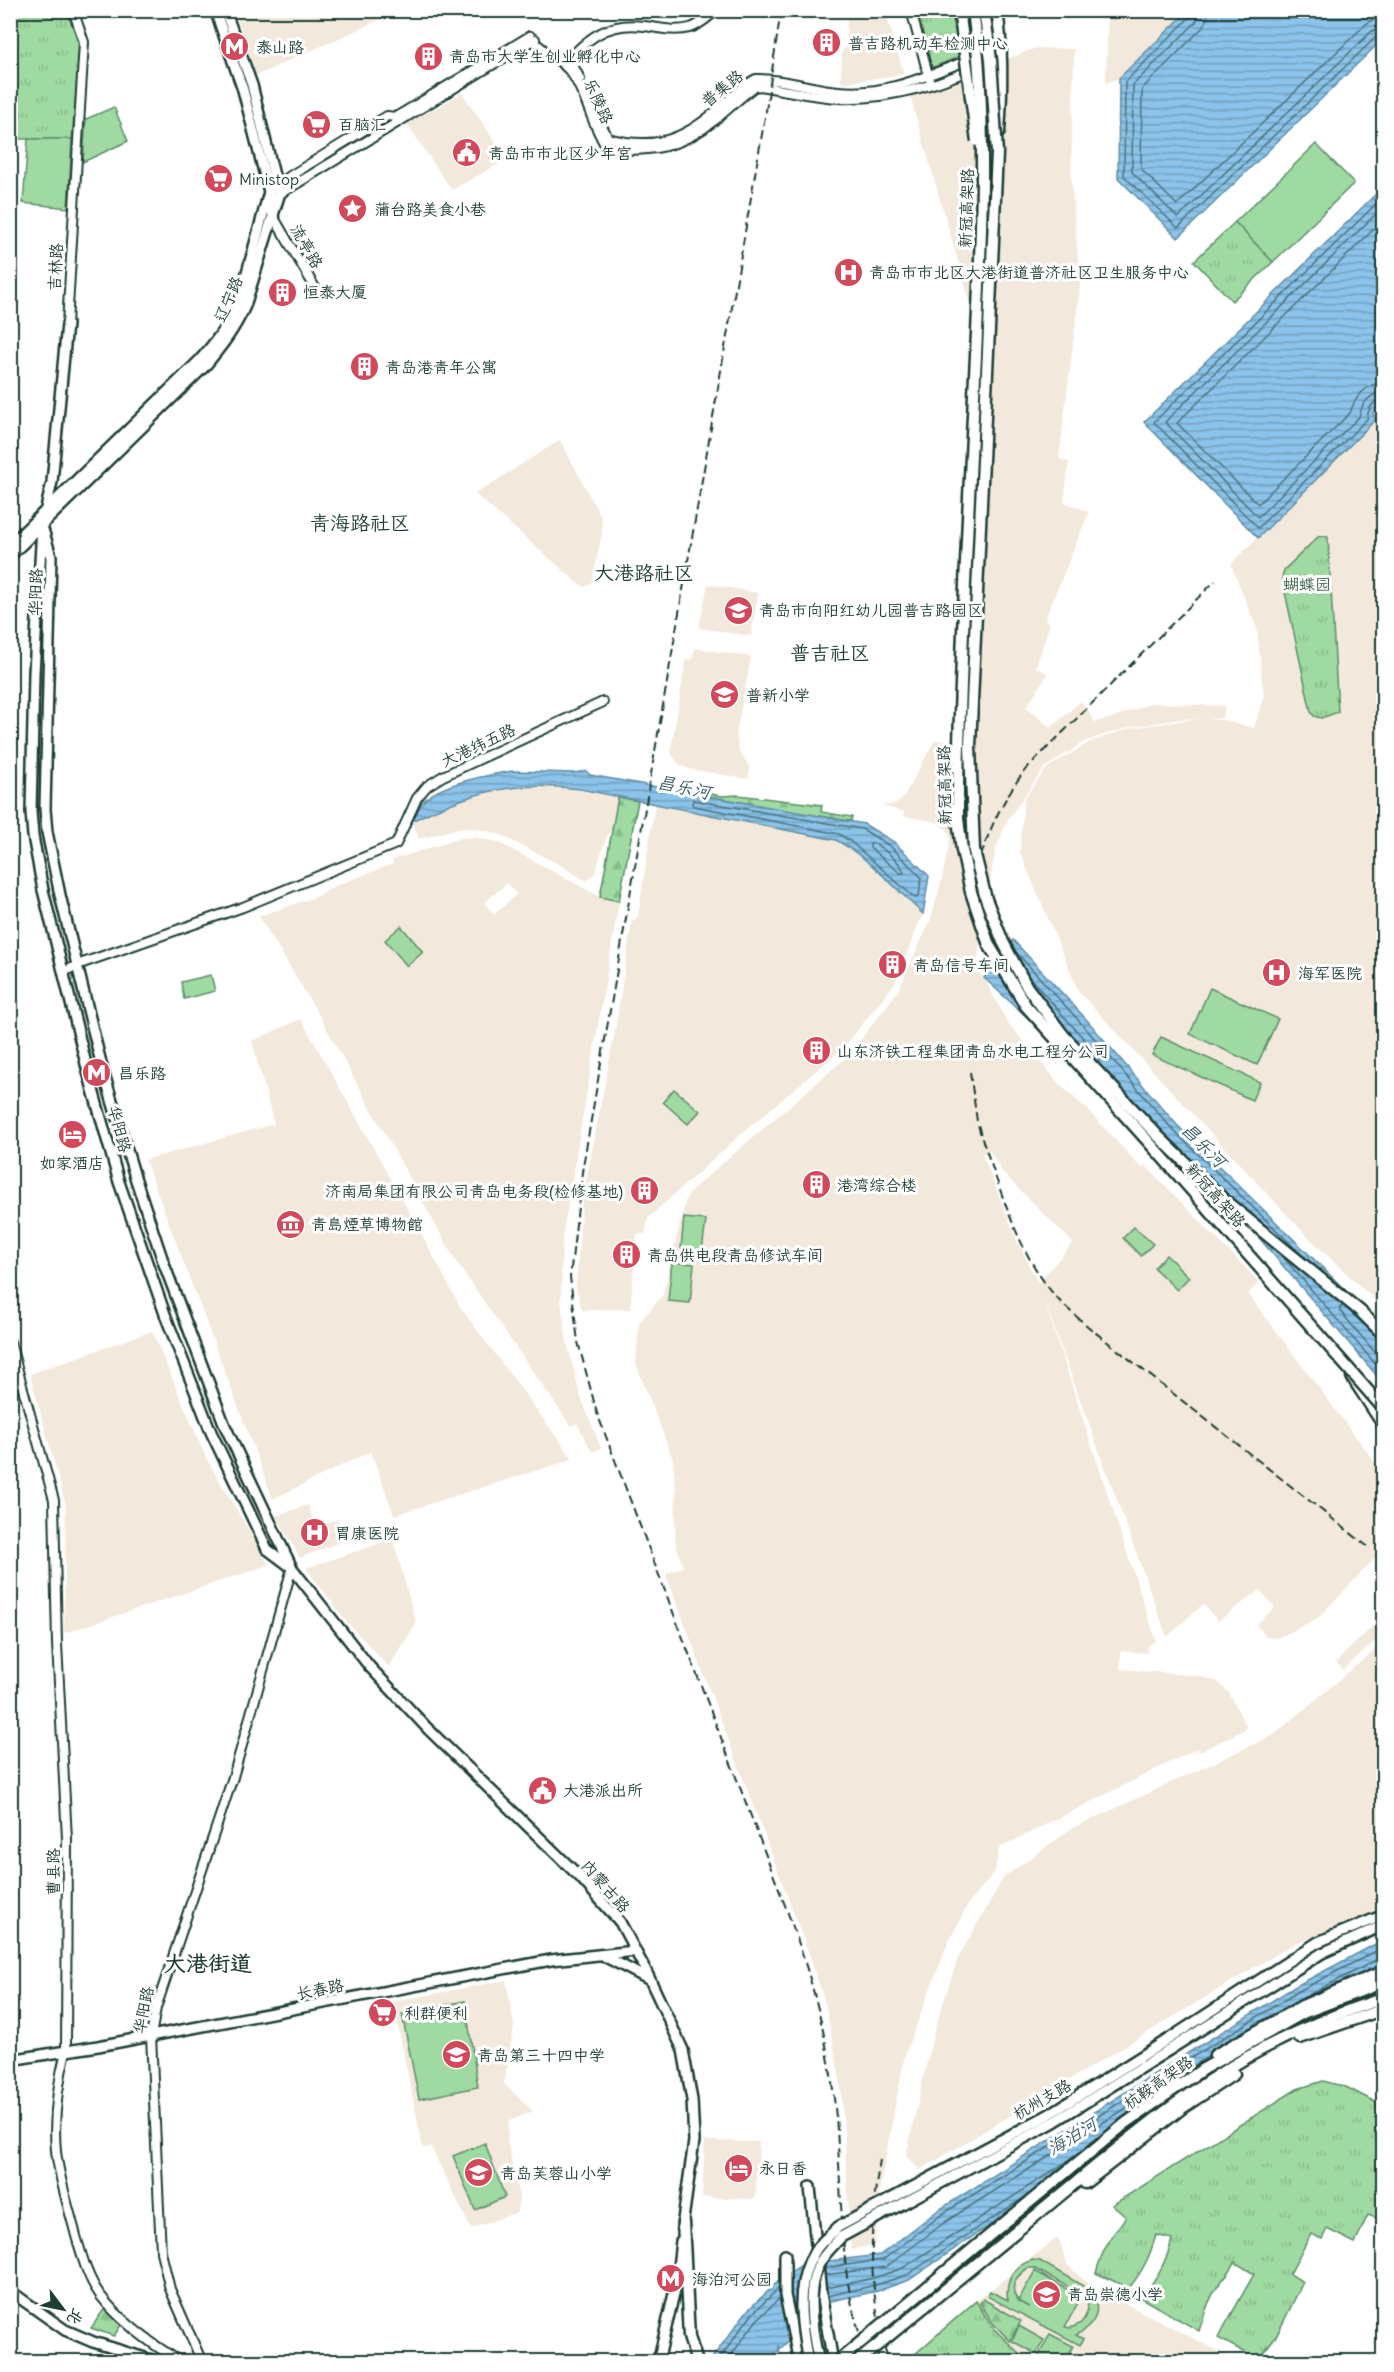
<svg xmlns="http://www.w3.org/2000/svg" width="1394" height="2372" font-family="Delius,'LXGW WenKai TC',sans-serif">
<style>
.built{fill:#f2e8db;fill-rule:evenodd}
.forest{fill:url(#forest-firs);stroke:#5e8c6a;stroke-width:1.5}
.park{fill:url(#park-tufts);stroke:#5e8c6a;stroke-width:1.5}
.pitch{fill:#9edaa1;stroke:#5e8c6a;stroke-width:1.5;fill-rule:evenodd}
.water{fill:url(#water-rules);stroke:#608da1;stroke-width:1.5}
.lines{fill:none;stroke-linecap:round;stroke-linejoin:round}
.shore{stroke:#4b737d;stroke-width:1.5}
.stream{stroke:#608da1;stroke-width:2}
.minor-casing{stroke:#1f3d34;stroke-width:12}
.major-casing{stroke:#1f3d34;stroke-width:14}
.highway-casing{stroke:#1f3d34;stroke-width:15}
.minor{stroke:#fff;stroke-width:8}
.major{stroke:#fff;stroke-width:9}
.highway{stroke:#fff;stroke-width:10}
.rail{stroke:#1f3d34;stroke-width:2;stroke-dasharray:9 4.5;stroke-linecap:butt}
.major-bridge-casing{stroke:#1f3d34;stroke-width:14;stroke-linecap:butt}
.highway-bridge-casing{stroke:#1f3d34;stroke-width:15;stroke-linecap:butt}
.major-bridge{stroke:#fff;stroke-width:9}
.highway-bridge{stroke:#fff;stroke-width:10}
.labels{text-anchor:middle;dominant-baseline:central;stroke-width:6;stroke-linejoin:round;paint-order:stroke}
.poi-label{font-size:16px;fill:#1f3d34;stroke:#fff;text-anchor:start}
.street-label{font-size:16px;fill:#1f3d34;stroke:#fff}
.park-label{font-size:16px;fill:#3f644f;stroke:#fff}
.water-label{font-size:18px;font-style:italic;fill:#3a5e62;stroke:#fff}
.quarter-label{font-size:20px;fill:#1f3d34;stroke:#fff}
.district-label{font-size:22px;font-weight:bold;fill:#1f3d34;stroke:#fff}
</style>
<defs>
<pattern id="forest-firs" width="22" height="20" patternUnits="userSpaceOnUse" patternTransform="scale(1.5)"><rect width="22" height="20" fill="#9edaa1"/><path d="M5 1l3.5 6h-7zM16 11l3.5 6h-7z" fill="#88bc8b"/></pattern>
<pattern id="park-tufts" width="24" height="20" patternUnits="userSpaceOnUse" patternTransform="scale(1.5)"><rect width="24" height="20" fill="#9edaa1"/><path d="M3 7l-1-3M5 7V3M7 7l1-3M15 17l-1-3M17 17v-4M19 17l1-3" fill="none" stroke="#88bc8b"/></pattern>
<pattern id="water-rules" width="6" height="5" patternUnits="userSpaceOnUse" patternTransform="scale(1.5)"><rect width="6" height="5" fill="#8cc3ea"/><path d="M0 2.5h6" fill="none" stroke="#72a0be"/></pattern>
</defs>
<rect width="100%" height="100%" fill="#fff"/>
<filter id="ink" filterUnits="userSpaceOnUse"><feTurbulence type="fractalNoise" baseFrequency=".0167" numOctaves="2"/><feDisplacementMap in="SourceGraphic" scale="12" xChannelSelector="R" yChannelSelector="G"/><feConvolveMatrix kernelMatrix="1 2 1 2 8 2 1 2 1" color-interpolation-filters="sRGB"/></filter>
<g filter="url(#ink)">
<g class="built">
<path d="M 235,11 L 235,10 L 399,11 L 255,76 Z"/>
<path d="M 847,11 L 885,11 L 904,74 L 841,83 L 842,50 L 846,49 Z"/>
<path d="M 1108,11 L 1188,11 L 1119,78 L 1106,83 Z"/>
<path d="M 1036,48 L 1074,49 L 1071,176 L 1080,286 L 1059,459 L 1069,462 L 1064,502 L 1089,512 L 1045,619 L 1050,623 L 1036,667 L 1048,674 L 1026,707 L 1051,728 L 1081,701 L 1095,722 L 1109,719 L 1152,703 L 1225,706 L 1222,718 L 1207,719 L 1222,720 L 1254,728 L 1264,698 L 1257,629 L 1231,564 L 1376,419 L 1373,413 L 1383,403 L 1383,1308 L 1305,1234 L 1079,992 L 1020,852 L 1024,799 L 1047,768 L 1090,742 L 1131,728 L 1202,718 L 1180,719 L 1131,727 L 1103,735 L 1084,742 L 1044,768 L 1008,819 L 995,851 L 976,969 L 984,978 L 1007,1022 L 1060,1085 L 1087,1109 L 1141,1168 L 1146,1166 L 1259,1282 L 1248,1294 L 1383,1473 L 1383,1550 L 1319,1617 L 1293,1631 L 1276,1638 L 1266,1636 L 1256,1625 L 1275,1607 L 1260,1590 L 1218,1621 L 1203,1604 L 1167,1637 L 1042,1295 L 1156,1641 L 1148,1646 L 1147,1653 L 1121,1651 L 1120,1669 L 1199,1676 L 1218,1682 L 1229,1693 L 1247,1728 L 1200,1752 L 1198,1748 L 999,1848 L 995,1871 L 968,1904 L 948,1943 L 905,2054 L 877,2202 L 875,2244 L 851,2250 L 844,2127 L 840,2079 L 826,2006 L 811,1959 L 666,1574 L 683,1567 L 675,1540 L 676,1491 L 673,1459 L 636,1364 L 639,1323 L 663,1295 L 686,1199 L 693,1189 L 849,1055 L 898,991 L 931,919 L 942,879 L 950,839 L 949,832 L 937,822 L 903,816 L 904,812 L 882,806 L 898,803 L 903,798 L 935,740 L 966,744 L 975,604 L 981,372 L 968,295 L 910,96 ZM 990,1151 L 1002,1172 L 1073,1243 L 1038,1283 L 1019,1245 L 982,1154 Z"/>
<path d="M 462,93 L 507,159 L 452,190 L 407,124 Z"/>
<path d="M 560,440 L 601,517 L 602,532 L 592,583 L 585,587 L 577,582 L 475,494 Z"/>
<path d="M 708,584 L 758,593 L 751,636 L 699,628 Z"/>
<path d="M 695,648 L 751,657 L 736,734 L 738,749 L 750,768 L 748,779 L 689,769 L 679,764 L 673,756 L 671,750 L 686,660 L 692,660 Z"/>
<path d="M 548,785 L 618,797 L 612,829 L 606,838 L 595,873 L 587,881 L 560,865 L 499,834 L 478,829 L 458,828 L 419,839 L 413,822 L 449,804 L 492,790 L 519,786 Z"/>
<path d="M 655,804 L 836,840 L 846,845 L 891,884 L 923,914 L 894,984 L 845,1046 L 741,1134 L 648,1218 L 645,1234 L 637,1234 L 630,1309 L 582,1310 L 576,1287 L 582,1202 L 615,1031 L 632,922 L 638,917 Z"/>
<path d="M 461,838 L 477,838 L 498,842 L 600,897 L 619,901 L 562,1239 L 561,1302 L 567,1343 L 580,1395 L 601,1448 L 592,1452 L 577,1423 L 571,1426 L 457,1263 L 319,1015 L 259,916 L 316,897 L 335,886 L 393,864 L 392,860 ZM 507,883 L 517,894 L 494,915 L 484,903 Z"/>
<path d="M 301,1019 L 415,1222 L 460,1307 L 573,1459 L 394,1515 L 371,1451 L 273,1499 L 145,1160 L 274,1124 L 252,1041 Z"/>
<path d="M 152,1331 L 206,1458 L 269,1565 L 64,1633 L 66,1506 L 30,1374 Z"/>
<path d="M 308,1505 L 315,1527 L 338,1519 L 345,1540 L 300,1558 L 276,1516 Z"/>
<path d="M 393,1539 L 416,1623 L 389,1667 L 346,1621 L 306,1568 Z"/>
<path d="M 1383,1612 L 1383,1634 L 1343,1670 L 1336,1662 L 1373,1626 Z"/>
<path d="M 1383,1643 L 1383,1914 L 1295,1943 L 920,2170 L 906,2156 L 933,2035 L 958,1958 L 1004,1877 L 1071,1829 L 1274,1735 Z"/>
<path d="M 506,1980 L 514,2026 L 504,2084 L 533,2111 L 509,2121 L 507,2140 L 519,2197 L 517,2212 L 471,2229 L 431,2147 L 423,2148 L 393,2002 Z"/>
<path d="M 705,2141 L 759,2142 L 755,2199 L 702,2197 Z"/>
<path d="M 1058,2237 L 1068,2266 L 1091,2286 L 1236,2360 L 1236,2362 L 1027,2361 L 992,2327 L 976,2301 Z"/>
</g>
<g class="forest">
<path d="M 661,785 L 722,796 L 738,795 L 822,805 L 821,812 L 852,817 L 851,821 L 842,820 L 660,788 Z"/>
<path d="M 618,797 L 638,801 L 619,901 L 600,897 Z"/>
<path d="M 983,2299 L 1021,2321 L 1010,2341 L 992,2322 L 980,2303 Z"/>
<path d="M 105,2308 L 121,2325 L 114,2336 L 91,2328 Z"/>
</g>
<g class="park">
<path d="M 10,11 L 66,11 L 80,43 L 72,139 L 11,139 Z"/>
<path d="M 913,11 L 956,11 L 960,51 L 956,58 L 934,67 L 928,65 Z"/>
<path d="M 1235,222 L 1273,262 L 1232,301 L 1194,261 Z"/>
<path d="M 1323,536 L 1328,537 L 1338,712 L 1321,718 L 1314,716 L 1311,712 L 1282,578 L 1284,570 L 1318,537 Z"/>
<path d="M 1323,2081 L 1346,2087 L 1383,2106 L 1383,2202 L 1376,2218 L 1368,2215 L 1355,2243 L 1327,2229 L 1322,2239 L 1311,2234 L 1290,2274 L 1303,2282 L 1277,2335 L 1259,2360 L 1218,2338 L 1254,2274 L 1235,2262 C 1231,2272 1222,2279 1216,2289 C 1207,2302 1204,2316 1199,2331 L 1141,2298 C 1156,2279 1167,2262 1172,2239 L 1156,2235 C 1150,2256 1143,2271 1129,2288 L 1096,2273 C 1102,2250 1112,2235 1126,2217 L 1112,2205 L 1297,2089 Z"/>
<path d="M 976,2301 L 992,2327 L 1027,2361 L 907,2361 Z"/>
</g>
<g class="pitch">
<path d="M 114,107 L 128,141 L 83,162 L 86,119 Z"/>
<path d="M 28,139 L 72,139 L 68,208 L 23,203 Z"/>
<path d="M 1316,144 L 1354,183 L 1273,262 L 1235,222 Z"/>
<path d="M 401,926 L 423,952 L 407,966 L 385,940 Z"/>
<path d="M 211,975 L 215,991 L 184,999 L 181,982 Z"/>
<path d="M 1210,988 L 1278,1019 L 1257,1065 L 1190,1034 Z"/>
<path d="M 1161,1037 L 1260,1082 L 1252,1100 L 1152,1055 Z"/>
<path d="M 674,1089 L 700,1111 L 688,1124 L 663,1102 Z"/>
<path d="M 684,1218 L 706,1220 L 702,1251 L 681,1248 Z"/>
<path d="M 1134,1227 L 1153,1244 L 1141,1256 L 1123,1238 Z"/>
<path d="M 1166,1255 L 1189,1277 L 1177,1290 L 1154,1268 Z"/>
<path d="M 672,1262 L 694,1264 L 690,1303 L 668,1301 Z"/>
<path d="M 465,2001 L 478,2087 L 419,2099 L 402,2014 Z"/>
<path d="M 485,2143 L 505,2197 L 475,2210 L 453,2156 Z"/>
<path d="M 1033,2260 L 1040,2261 L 1090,2290 C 1103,2309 1096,2326 1076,2335 L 1083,2339 L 1080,2345 L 987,2296 L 990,2291 L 1008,2300 C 1004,2282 1015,2264 1033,2260 ZM 1028,2268 L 1034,2268 L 1083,2295 C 1091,2305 1088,2314 1081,2323 L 1071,2328 L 1065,2327 L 1081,2297 L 1035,2271 L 1018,2301 L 1029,2307 C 1008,2298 1009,2280 1028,2268 Z"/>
<path d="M 1019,2326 L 1044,2340 L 1036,2354 L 1012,2341 Z"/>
<path d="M 1050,2334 L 1073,2346 L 1065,2361 L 1036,2361 Z"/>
</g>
<g class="water">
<path d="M 1188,11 L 1383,11 L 1384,38 L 1178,238 L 1118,178 L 1119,78 Z"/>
<path d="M 1383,187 L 1383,403 L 1373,413 L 1376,419 L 1258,538 L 1144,422 Z"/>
<path d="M 513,771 L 573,773 L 586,771 L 590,775 L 864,824 L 894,842 L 929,876 L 923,914 C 896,889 868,857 836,840 L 580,789 C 515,780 470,792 412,821 C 416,815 419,807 424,801 C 438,784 492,774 513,771 Z"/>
<path d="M 1013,940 L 1086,1019 L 1177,1125 L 1383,1327 L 1383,1383 L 1254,1232 L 1121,1103 L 984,978 Z"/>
<path d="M 1383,1940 L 1383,1995 L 1258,2056 L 981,2231 L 909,2280 L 878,2291 L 831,2301 L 767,2361 L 709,2362 L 747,2311 L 783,2277 L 803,2264 L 880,2255 L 937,2211 L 1167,2066 L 1296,1986 Z"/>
</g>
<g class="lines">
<g class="shore">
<path d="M 1192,10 L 1190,17 L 1125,82 L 1124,176 L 1178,228 L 1377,36 L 1384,34"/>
<path d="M 1199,10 L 1196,22 L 1133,85 L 1132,172 L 1178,218 L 1372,31 L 1384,27"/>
<path d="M 1208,10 L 1207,20 L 1202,28 L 1142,89 L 1141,169 L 1177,205 L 1366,24 L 1374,19 L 1384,18"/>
<path d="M 1384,196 L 1154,422 L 1258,528 L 1367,419 C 1368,410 1372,400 1384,399"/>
<path d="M 1384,206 L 1165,422 L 1258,517 L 1359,417 C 1361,404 1370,393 1384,392"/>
<path d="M 1384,219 L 1177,423 L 1258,504 L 1350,413 C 1355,397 1366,383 1384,383"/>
<path d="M 693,800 L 862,829 L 890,846 L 921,877 L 919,897 L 915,898 L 850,841 L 839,834 L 694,806 L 692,804 Z"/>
<path d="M 870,844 L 874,843 C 884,850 902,862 904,873 L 900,873 L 870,848 Z"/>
<path d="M 1016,952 L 1081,1023 L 1172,1129 L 1300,1253"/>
<path d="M 1030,978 L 1099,1056 L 1100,1059 L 1097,1061"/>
<path d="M 1284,1258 L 1384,1374"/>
<path d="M 1376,1336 L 1344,1306 L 1340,1307 L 1340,1311 L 1384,1363"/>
<path d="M 1299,2000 L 1384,1956"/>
<path d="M 824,2268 L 883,2260 L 941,2215 L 1170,2071 L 1299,1991 L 1384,1947"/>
<path d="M 825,2275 L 886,2267 L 945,2222 L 1209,2056"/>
<path d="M 826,2288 L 874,2278 L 903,2268 L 1077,2155"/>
<path d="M 827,2296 L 876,2285 L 907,2275 L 1029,2194"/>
<path d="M 717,2362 L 751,2315 L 779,2288"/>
<path d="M 726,2362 L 757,2320 L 780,2298"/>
</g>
<path class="stream" d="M 779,2346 L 780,2362"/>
<defs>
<g id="minor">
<path d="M 911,10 L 929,78"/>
<path d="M 530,36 C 536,48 562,59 572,74 C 587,96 591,124 607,148 C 650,153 681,148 715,120 C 729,109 740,97 754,87 L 761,86 C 786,91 813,96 839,98 C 891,100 948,83 994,58"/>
<path d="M 564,58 L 575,69 L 580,79"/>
<path d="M 564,64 C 587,39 607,21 644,26 C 660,28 673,32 690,28 C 699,26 709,16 717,10"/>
<path d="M 587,95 L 608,138 C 652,150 682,141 716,111 C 729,100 741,86 756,79 C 784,78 811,89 839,91 C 884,96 927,76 968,60"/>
<path d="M 274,188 L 290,176 L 387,116 L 396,117 L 530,36"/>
<path d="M 317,291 L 273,216 L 268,201 L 535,39"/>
<path d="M 67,324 L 84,42 L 73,10"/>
<path d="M 64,972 L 77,965 L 243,907 L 396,844 L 417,798 L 427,786 L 443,776 L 603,702"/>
<path d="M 10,1342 L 54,1500 L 57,1644 L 67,1839 L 66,2051 C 58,2083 53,2118 56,2151 C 59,2179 69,2208 76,2236 C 82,2256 87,2277 100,2295 C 120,2321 153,2345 181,2362"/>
<path d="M 202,2362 L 170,2289 L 161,2252 L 151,2036 L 156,2008 L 233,1777 L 292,1568"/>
</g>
<g id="major">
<path d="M 967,10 L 971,68"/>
<path d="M 67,324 L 52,482 L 42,526 L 34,673 L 31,812 L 33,836 L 43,890 L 88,1072 L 119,1182 L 166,1317 L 211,1432 L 267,1549 L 291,1567"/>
<path d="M 42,526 L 51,556 L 45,809 L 47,832 L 60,895 L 102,1067 L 135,1177 L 164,1264 L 225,1426 L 292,1568 L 369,1666 L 428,1729 L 581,1878 L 620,1922 L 645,1969 L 683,2050 L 692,2100 L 694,2141 L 682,2227"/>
<path d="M 10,545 L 199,361 C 215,343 229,325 239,302 L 269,192 L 243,90 L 215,10"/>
<path d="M 10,556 L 205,366 C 221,347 235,329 245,306 L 279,196 L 252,85 L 225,10"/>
<path d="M 602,1955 L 650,1980"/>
<path d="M 1164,2042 L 1318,1942 L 1384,1915"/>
<path d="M 1169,2050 L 1322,1953 L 1384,1925"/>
<path d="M 10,2060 L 98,2046 L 551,1960 L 635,1951"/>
<path d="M 810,2187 L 821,2294 L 833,2362"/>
<path d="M 785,2255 L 785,2295 L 799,2362"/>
<path d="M 10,2291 L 65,2330 L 93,2342 L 158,2362"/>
<path d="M 658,2362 L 676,2285 L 681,2241"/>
</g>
<g id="highway">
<path d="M 997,10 C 1003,51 1002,91 999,132"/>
<path d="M 1352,1377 L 1384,1426"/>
<path d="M 1300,2038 L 1384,2009"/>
<path d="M 1215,2055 L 1302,2006 L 1384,1971"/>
<path d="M 1085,2183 L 1182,2108 L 1234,2074"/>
<path d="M 1009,2219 L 1126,2123 L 1203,2069 L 1305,2012 L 1384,1982"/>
<path d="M 683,2222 L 689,2337 L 697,2362"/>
<path d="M 1018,2230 C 1081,2179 1142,2125 1210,2080 C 1263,2045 1322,2018 1384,1998"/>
</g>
</defs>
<use href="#minor" class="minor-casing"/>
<use href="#major" class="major-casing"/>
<use href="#highway" class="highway-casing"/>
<use href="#minor" class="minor"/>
<use href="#major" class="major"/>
<use href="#highway" class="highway"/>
<g class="rail">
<path d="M 781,10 L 766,111 L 582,1172 L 570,1277 L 578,1342 L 597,1413 L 783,1900 C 807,1962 825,2024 833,2090 C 841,2152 839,2215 847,2277 L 852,2306 L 867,2362"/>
<path d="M 977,869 C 988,831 1002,800 1026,769 L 1215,581"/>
<path d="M 970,1072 L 977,1121 L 982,1139 C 1001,1189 1015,1244 1048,1287 C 1060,1304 1076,1316 1091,1329 L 1367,1546"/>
<path d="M 880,2160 C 868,2226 868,2296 889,2362"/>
<path d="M 873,2335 L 879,2362"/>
</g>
<defs>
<g id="major-bridge">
<path d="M 808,2362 C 801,2325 794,2284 815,2251 C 820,2242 831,2235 838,2227 L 1048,2115 L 1164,2042"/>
<path d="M 819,2362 C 812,2332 804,2285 822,2259 C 827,2251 835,2244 841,2237 L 1054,2122 L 1169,2050"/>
</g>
<g id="highway-bridge">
<path d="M 959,10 L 977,141"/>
<path d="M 973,10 C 988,125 981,240 976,355 C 969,498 961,642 958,785 L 958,819 L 962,850 L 971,892 L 989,945 L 1026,1006 L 1164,1159 L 1384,1409"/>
<path d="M 984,10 L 991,60 L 997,153 L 970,746 L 974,851 L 986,899 L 1003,942 L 1027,987 L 1064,1036 L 1158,1136 L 1223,1199 L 1360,1311 L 1384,1335"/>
<path d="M 837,2362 L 1009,2219"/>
<path d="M 857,2362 L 1018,2230"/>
</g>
</defs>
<use href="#major-bridge" class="major-bridge-casing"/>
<use href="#highway-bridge" class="highway-bridge-casing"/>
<use href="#major-bridge" class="major-bridge"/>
<use href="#highway-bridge" class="highway-bridge"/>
</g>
</g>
<defs>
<symbol id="building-disc" viewBox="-11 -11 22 22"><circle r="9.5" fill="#d1495b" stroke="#fff"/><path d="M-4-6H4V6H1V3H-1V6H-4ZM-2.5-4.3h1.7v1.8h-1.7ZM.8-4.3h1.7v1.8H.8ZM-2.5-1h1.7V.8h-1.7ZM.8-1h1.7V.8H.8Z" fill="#fff"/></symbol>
<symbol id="metro-disc" viewBox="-11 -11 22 22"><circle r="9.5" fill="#d1495b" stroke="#fff"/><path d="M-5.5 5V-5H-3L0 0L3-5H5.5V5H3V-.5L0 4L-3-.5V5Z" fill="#fff"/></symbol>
<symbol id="supermarket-disc" viewBox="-11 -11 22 22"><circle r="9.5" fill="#d1495b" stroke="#fff"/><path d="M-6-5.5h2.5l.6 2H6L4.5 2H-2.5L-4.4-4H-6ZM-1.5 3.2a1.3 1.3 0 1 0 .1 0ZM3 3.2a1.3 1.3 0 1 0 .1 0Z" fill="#fff"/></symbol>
<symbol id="civic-disc" viewBox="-11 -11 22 22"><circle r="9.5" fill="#d1495b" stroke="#fff"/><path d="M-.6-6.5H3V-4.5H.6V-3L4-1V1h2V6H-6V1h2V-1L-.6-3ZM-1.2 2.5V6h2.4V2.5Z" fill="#fff"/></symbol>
<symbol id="sight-disc" viewBox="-11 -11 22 22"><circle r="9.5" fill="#d1495b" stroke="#fff"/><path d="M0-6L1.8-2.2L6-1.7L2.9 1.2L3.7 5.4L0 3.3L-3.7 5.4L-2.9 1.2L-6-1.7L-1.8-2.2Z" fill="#fff"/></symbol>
<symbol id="hospital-disc" viewBox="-11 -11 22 22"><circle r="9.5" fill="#d1495b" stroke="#fff"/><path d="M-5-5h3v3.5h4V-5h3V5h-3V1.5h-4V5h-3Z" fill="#fff"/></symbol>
<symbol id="school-disc" viewBox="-11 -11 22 22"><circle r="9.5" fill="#d1495b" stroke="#fff"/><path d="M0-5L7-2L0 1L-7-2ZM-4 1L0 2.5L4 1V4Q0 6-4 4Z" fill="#fff"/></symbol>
<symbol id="hotel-disc" viewBox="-11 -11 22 22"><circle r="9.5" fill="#d1495b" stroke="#fff"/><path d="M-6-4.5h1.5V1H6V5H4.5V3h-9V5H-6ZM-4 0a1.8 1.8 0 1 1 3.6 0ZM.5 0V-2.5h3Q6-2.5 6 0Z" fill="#fff"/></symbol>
<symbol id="museum-disc" viewBox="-11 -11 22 22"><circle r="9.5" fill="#d1495b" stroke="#fff"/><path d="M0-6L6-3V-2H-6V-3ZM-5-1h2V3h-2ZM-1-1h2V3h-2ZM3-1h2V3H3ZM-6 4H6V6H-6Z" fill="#fff"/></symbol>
</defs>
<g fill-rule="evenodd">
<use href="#building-disc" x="810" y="26" width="33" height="33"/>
<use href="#metro-disc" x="218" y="30" width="33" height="33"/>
<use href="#building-disc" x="412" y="40" width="33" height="33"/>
<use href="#supermarket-disc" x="300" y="108" width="33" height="33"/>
<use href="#civic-disc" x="450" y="136" width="33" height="33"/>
<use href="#supermarket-disc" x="202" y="162" width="33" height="33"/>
<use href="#sight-disc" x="336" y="192" width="33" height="33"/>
<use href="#hospital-disc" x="832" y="256" width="33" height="33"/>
<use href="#building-disc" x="266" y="276" width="33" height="33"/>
<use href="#building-disc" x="348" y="350" width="33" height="33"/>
<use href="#school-disc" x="722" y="594" width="33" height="33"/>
<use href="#school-disc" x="708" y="678" width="33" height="33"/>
<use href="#building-disc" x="876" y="948" width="33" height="33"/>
<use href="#hospital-disc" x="1260" y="956" width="33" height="33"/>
<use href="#building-disc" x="800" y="1034" width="33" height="33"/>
<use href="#metro-disc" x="80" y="1056" width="33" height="33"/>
<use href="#hotel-disc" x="56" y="1118" width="33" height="33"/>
<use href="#building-disc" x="800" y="1168" width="33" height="33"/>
<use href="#building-disc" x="628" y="1174" width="33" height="33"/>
<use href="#museum-disc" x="274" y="1208" width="33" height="33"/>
<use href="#building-disc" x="610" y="1238" width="33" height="33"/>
<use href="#hospital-disc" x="298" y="1516" width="33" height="33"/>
<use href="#civic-disc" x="526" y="1774" width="33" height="33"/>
<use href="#supermarket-disc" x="366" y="1996" width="33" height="33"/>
<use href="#school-disc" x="440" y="2038" width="33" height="33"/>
<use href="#hotel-disc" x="722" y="2152" width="33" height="33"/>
<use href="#school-disc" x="462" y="2156" width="33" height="33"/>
<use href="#metro-disc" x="654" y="2262" width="33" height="33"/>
<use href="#school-disc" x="1030" y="2278" width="33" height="33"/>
</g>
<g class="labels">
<g class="poi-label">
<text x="848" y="43">普吉路机动车检测中心</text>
<text x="256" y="47">泰山路</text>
<text x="449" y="56">青岛市大学生创业孵化中心</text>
<text x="338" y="124">百脑汇</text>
<text x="488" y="153">青岛市市北区少年宫</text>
<text x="239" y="179">Ministop</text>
<text x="374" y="209">蒲台路美食小巷</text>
<text x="869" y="272">青岛市市北区大港街道普济社区卫生服务中心</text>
<text x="303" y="292">恒泰大厦</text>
<text x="385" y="367">青岛港青年公寓</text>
<text x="759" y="610">青岛市向阳红幼儿园普吉路园区</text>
<text x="746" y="695">普新小学</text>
<text x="913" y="965">青岛信号车间</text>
<text x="1298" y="973">海军医院</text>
<text x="837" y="1051">山东济铁工程集团青岛水电工程分公司</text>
<text x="118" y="1073">昌乐路</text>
<text x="72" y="1163" text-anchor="middle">如家酒店</text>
<text x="837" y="1185">港湾综合楼</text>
<text x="623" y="1191" text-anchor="end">济南局集团有限公司青岛电务段(检修基地)</text>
<text x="311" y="1224">青島煙草博物館</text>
<text x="647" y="1255">青岛供电段青岛修试车间</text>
<text x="335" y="1533">胃康医院</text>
<text x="563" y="1790">大港派出所</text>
<text x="404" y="2013">利群便利</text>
<text x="477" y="2055">青岛第三十四中学</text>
<text x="759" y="2168">永日香</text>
<text x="500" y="2173">青岛芙蓉山小学</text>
<text x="692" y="2279">海泊河公园</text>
<text x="1067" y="2294">青岛崇德小学</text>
</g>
<g class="street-label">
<text transform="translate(722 88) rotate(-39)">普集路</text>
<text transform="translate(599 101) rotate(66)">乐陵路</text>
<text transform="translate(966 208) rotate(-88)">新冠高架路</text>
<text transform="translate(307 246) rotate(60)">流亭路</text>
<text transform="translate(55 267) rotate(-87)">吉林路</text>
<text transform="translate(228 299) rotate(-67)">辽宁路</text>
<text transform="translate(35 592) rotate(-88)">华阳路</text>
<text transform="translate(478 745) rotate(-25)">大港纬五路</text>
<text transform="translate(944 785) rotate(-91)">新冠高架路</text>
<text transform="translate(120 1129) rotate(75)">华阳路</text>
<text transform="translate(1216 1195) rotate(48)">新冠高架路</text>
<text transform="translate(53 1872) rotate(-90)">曹县路</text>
<text transform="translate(606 1886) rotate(49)">内蒙古路</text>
<text transform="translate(320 1989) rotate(-11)">长春路</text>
<text transform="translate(143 2010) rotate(-79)">华阳路</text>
<text transform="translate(1158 2082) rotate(-35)">杭鞍高架路</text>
<text transform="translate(1042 2099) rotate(-30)">杭州支路</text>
</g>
<g class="park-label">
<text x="1307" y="584">蝴蝶园</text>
</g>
<g class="water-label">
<text transform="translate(684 787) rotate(12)">昌乐河</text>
<text transform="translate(1204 1145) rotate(45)">昌乐河</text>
<text transform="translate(1072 2136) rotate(-31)">海泊河</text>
</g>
<g class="quarter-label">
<text x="360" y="522">青海路社区</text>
<text x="644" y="572">大港路社区</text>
<text x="830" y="652">普吉社区</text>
</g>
<g class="district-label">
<text x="208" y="1963">大港街道</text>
</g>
</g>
<rect width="1394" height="2372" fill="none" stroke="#fff" stroke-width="36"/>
<rect x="18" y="18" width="1358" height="2336" fill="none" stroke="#1f3d34" stroke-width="2" filter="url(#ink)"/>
<g transform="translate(63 2309) rotate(122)" stroke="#ffffff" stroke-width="4.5" paint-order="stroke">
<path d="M0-4.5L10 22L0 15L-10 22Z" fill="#1f3d34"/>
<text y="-9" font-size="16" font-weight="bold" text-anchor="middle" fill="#1f3d34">北</text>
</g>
</svg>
